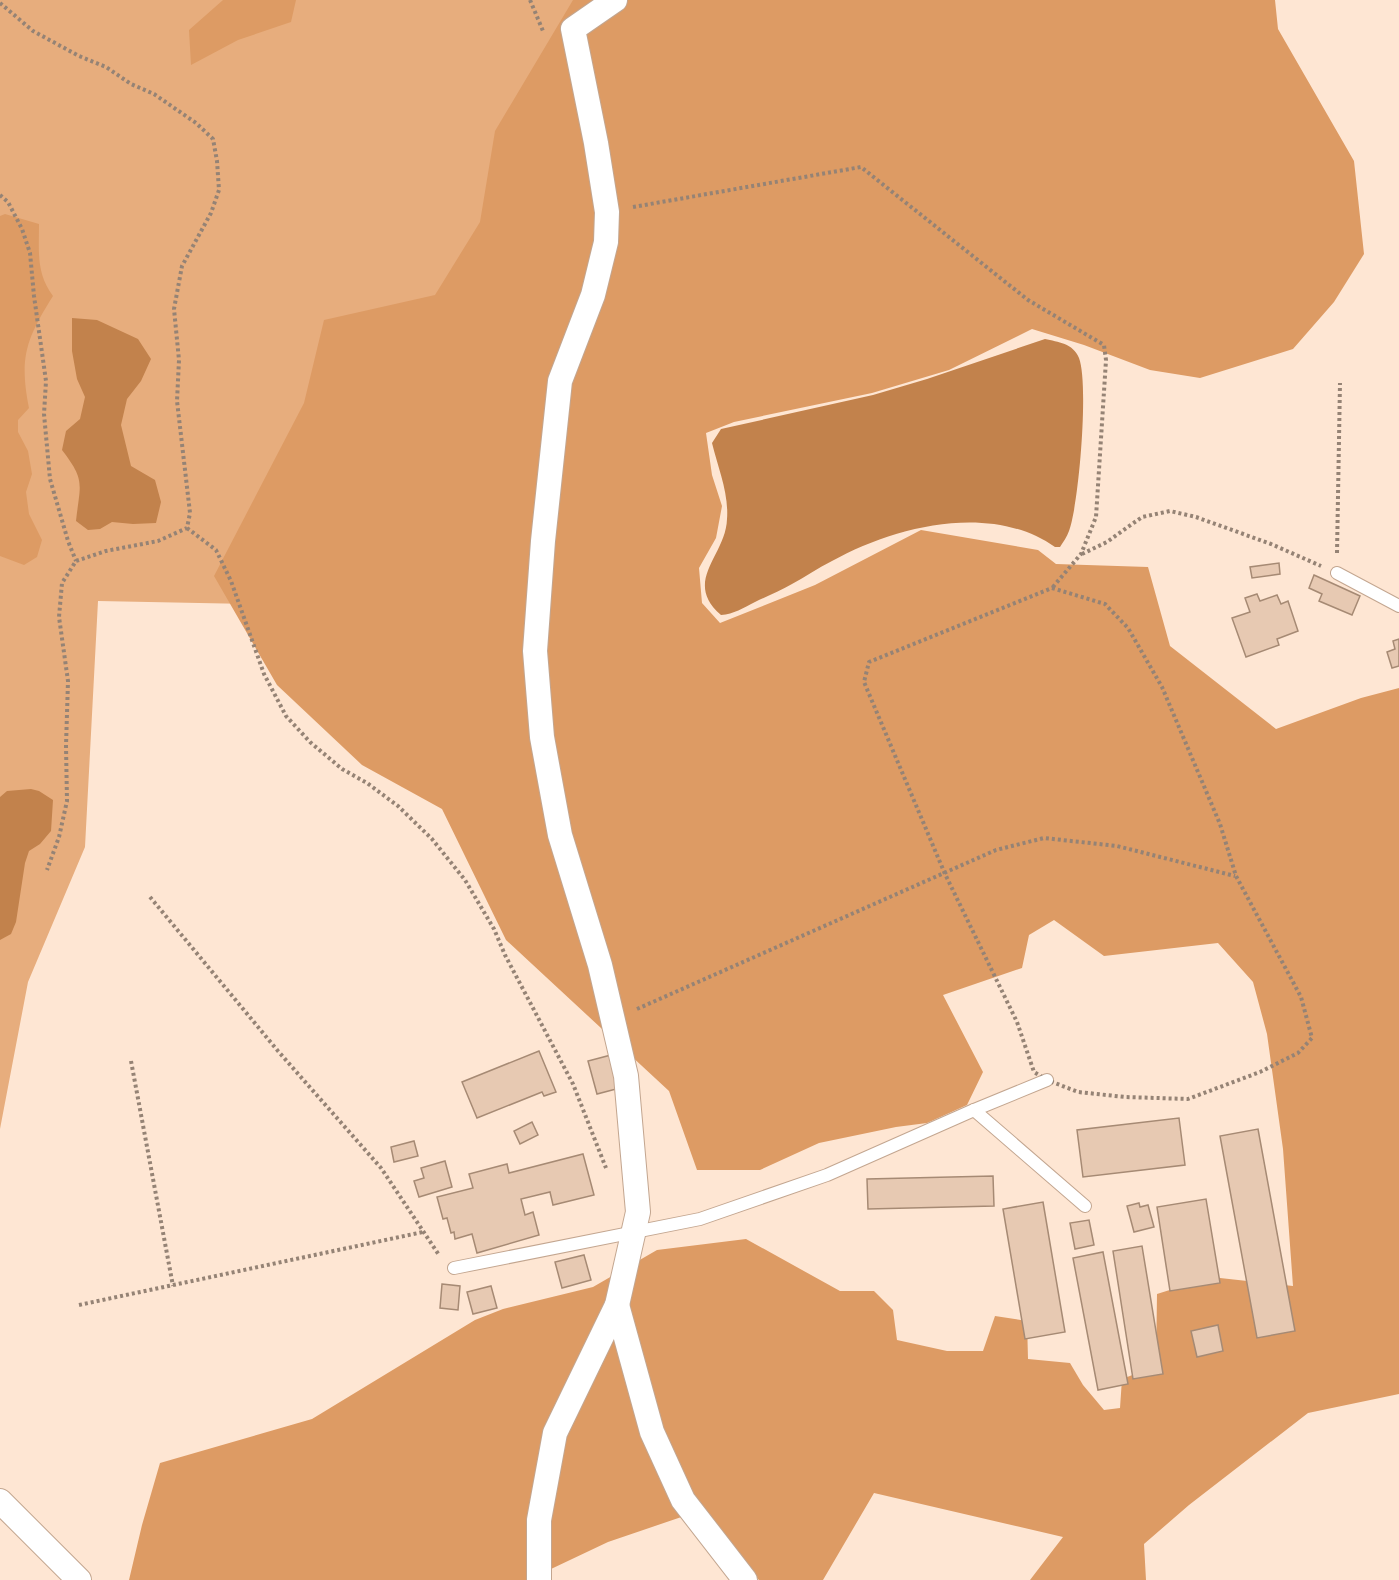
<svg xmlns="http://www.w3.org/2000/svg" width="1399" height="1580" font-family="'Asap Condensed',sans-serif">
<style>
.green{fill:#e7ad7d}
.forest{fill:#dd9b64}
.water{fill:#c2824c}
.building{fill:#e7c9b2;stroke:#a68a74;stroke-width:1.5}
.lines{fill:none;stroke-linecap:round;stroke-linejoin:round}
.lane-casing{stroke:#c3a690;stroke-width:14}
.street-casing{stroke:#c3a690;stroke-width:26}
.path{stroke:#958375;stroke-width:4;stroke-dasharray:3 3;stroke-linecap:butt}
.lane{stroke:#fff;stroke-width:12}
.street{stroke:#fff;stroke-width:24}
</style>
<rect width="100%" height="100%" fill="#fee6d3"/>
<path class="green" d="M 0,0 L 577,0 L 606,147 L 250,604 L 98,601 L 85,847 L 28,982 L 0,1129 Z"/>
<g class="forest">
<path d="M 223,0 L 296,0 L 291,22 L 238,40 L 191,65 L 189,30 Z"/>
<path d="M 573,0 L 1275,0 L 1278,29 L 1354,161 L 1364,254 L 1334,302 L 1293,349 L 1200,378 L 1150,370 L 1084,345 L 1032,329 L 949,370 L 872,393 L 734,422 L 706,433 L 712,475 L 722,506 L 716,538 L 699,568 L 702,603 L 720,623 L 815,585 L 921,530 L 1038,550 L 1056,564 L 1148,567 L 1170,646 L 1276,729 L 1361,698 L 1399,688 L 1399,1394 L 1308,1413 L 1189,1505 L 1144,1544 L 1146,1580 L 1030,1580 L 1063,1537 L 874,1493 L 823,1580 L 759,1580 L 699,1511 L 608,1542 L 551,1569 L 551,1580 L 129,1580 L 142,1525 L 160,1463 L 312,1419 L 475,1320 L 503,1309 L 593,1287 L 657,1250 L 746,1239 L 840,1291 L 874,1291 L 893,1310 L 897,1340 L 947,1351 L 983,1351 L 995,1316 L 1027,1321 L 1028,1359 L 1070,1363 L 1083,1385 L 1104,1410 L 1120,1408 L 1122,1379 L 1156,1366 L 1157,1294 L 1211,1277 L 1293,1286 L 1283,1149 L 1267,1034 L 1253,982 L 1218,943 L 1104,956 L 1054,920 L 1029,935 L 1022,968 L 943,995 L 983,1072 L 967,1105 L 927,1123 L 896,1127 L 819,1143 L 760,1170 L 697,1170 L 669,1091 L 506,940 L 442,809 L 362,765 L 277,685 L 214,576 L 304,403 L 324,320 L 435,295 L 480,222 L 495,131 Z"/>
<path d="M 5,214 L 39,224 C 39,252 36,273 53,296 C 26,339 19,358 29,408 L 18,420 L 18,432 L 28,451 L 32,474 L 26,492 L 29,514 L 42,540 L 37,557 L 24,565 L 0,556 L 0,216 Z"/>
</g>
<g class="water">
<path d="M 72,318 L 97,320 L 138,339 L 151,359 L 141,381 L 127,399 L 121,425 L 131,466 L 155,480 L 161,502 L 156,523 L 133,524 L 112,522 L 100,529 L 88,530 L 76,521 C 80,484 86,481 62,450 L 66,431 L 80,419 L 85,397 L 77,379 L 72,351 Z"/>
<path d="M 1045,339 C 1058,342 1073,343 1079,358 C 1089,384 1079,504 1069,531 C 1067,537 1063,542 1060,547 L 1055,547 C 991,502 895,526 832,561 C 818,568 805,577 792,584 C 780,591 767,596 755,602 C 743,608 734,614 721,615 C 682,581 726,556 727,519 C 729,493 718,468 712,443 L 721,429 L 873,395 L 927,379 Z"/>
<path d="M 31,789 L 39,791 L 53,800 L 51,831 L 40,844 L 29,851 L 25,863 L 16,922 L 11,934 L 0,940 L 0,797 L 7,791 Z"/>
</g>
<g class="building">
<path d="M 1279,563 L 1280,574 L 1252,578 L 1250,567 Z"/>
<path d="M 1314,575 L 1360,596 L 1352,615 L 1319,601 L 1322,594 L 1309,588 Z"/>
<path d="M 1257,594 L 1260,601 L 1277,595 L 1281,604 L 1288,601 L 1298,631 L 1277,639 L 1279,645 L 1246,657 L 1232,618 L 1250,612 L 1245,598 Z"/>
<path d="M 1399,639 L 1399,666 L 1392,668 L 1387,652 L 1395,649 L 1393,641 Z"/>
<path d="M 539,1051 L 556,1092 L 544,1096 L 542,1092 L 477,1118 L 462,1082 Z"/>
<path d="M 611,1055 L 620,1088 L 597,1094 L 588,1061 Z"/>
<path d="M 1179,1118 L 1185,1165 L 1083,1177 L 1077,1130 Z"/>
<path d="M 532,1122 L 538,1135 L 520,1144 L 514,1131 Z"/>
<path d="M 1258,1129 L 1295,1331 L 1257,1338 L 1220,1136 Z"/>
<path d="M 414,1141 L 418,1156 L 394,1162 L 391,1147 Z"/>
<path d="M 583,1154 L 594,1195 L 553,1205 L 550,1192 L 521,1199 L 525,1215 L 533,1212 L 539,1235 L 477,1253 L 472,1234 L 455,1239 L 454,1232 L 451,1233 L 447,1218 L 443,1219 L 437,1197 L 473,1188 L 469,1174 L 507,1164 L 509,1173 Z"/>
<path d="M 445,1161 L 452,1187 L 419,1197 L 414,1181 L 424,1178 L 421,1168 Z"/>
<path d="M 993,1176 L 994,1206 L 868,1209 L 867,1179 Z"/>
<path d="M 1206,1199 L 1220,1283 L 1170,1291 L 1157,1207 Z"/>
<path d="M 1043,1202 L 1065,1332 L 1025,1339 L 1003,1209 Z"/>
<path d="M 1139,1203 L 1140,1207 L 1148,1205 L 1154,1227 L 1134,1232 L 1127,1206 Z"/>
<path d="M 1089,1220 L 1094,1245 L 1075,1249 L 1070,1223 Z"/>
<path d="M 1142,1246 L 1163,1374 L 1133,1379 L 1113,1251 Z"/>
<path d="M 1103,1252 L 1128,1384 L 1098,1390 L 1073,1258 Z"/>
<path d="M 584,1255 L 591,1280 L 562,1288 L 555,1262 Z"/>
<path d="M 442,1284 L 460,1286 L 458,1310 L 440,1308 Z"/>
<path d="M 491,1286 L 497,1308 L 473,1314 L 467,1292 Z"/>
<path d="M 1218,1325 L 1223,1351 L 1197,1357 L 1191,1331 Z"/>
</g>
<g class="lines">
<defs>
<g id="lane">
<path d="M 1337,573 L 1399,606"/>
<path d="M 974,1110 L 1085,1206"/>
<path d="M 454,1268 L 700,1219 L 827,1175 L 974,1110 L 1047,1080"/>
</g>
<g id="street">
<path d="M 617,1305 L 652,1432 L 683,1500 L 745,1580"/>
<path d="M 0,1501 L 79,1580"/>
<path d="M 539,1580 L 539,1520 L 555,1433 L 617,1305 L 638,1212 L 626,1076 L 600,965 L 560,835 L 542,737 L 535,651 L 543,541 L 560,381 L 593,295 L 606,242 L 607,212 L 596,143 L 573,29 L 615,0"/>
</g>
</defs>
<use href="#lane" class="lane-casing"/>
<use href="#street" class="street-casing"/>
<g class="path">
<path d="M 530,0 L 543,31"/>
<path d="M 0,3 L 33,31 L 79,56 L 106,67 L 131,84 L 154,94 L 196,123 L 213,139 L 217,161 L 219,190 L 211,213 L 182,266 L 174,309 L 179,360 L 177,401 L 190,513 L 187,528 L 158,541 L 106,551 L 76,561 L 62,583 L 59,617 L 68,681 L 66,746 L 67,801 L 59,837 L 47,870"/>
<path d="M 0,195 L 8,202 L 22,229 L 30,253 L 34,296 L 46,381 L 44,414 L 50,479 L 68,541 L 76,561"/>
<path d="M 633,207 L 861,167 L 1028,300 L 1104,345 L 1106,360 L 1096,517 L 1081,554 L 1052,588"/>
<path d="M 187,528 L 216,550 L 231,581 L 264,674 L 286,716 L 310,742 L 342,769 L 367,783 L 398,806 L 432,839 L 465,880 L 494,929 L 505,955 L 573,1084 L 606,1168"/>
<path d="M 1337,553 L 1340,383"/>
<path d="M 1082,554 L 1107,542 L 1142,517 L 1170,511 L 1196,517 L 1271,544 L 1321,566"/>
<path d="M 1052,588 L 1105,604 L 1128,628 L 1162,687 L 1220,824 L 1236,876 L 1301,997 L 1312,1038 L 1298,1053 L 1260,1072 L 1188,1099 L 1125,1097 L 1078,1092 L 1047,1080 L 1034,1072 L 1017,1022 L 945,874 L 864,682 L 869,662 Z"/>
<path d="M 150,897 L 278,1051 L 381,1168 L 439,1255"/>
<path d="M 637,1009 L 996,850 L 1044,838 L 1117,846 L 1235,876"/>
<path d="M 131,1061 L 173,1286"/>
<path d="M 79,1305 L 423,1232"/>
</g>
<use href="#lane" class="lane"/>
<use href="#street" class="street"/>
</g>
</svg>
